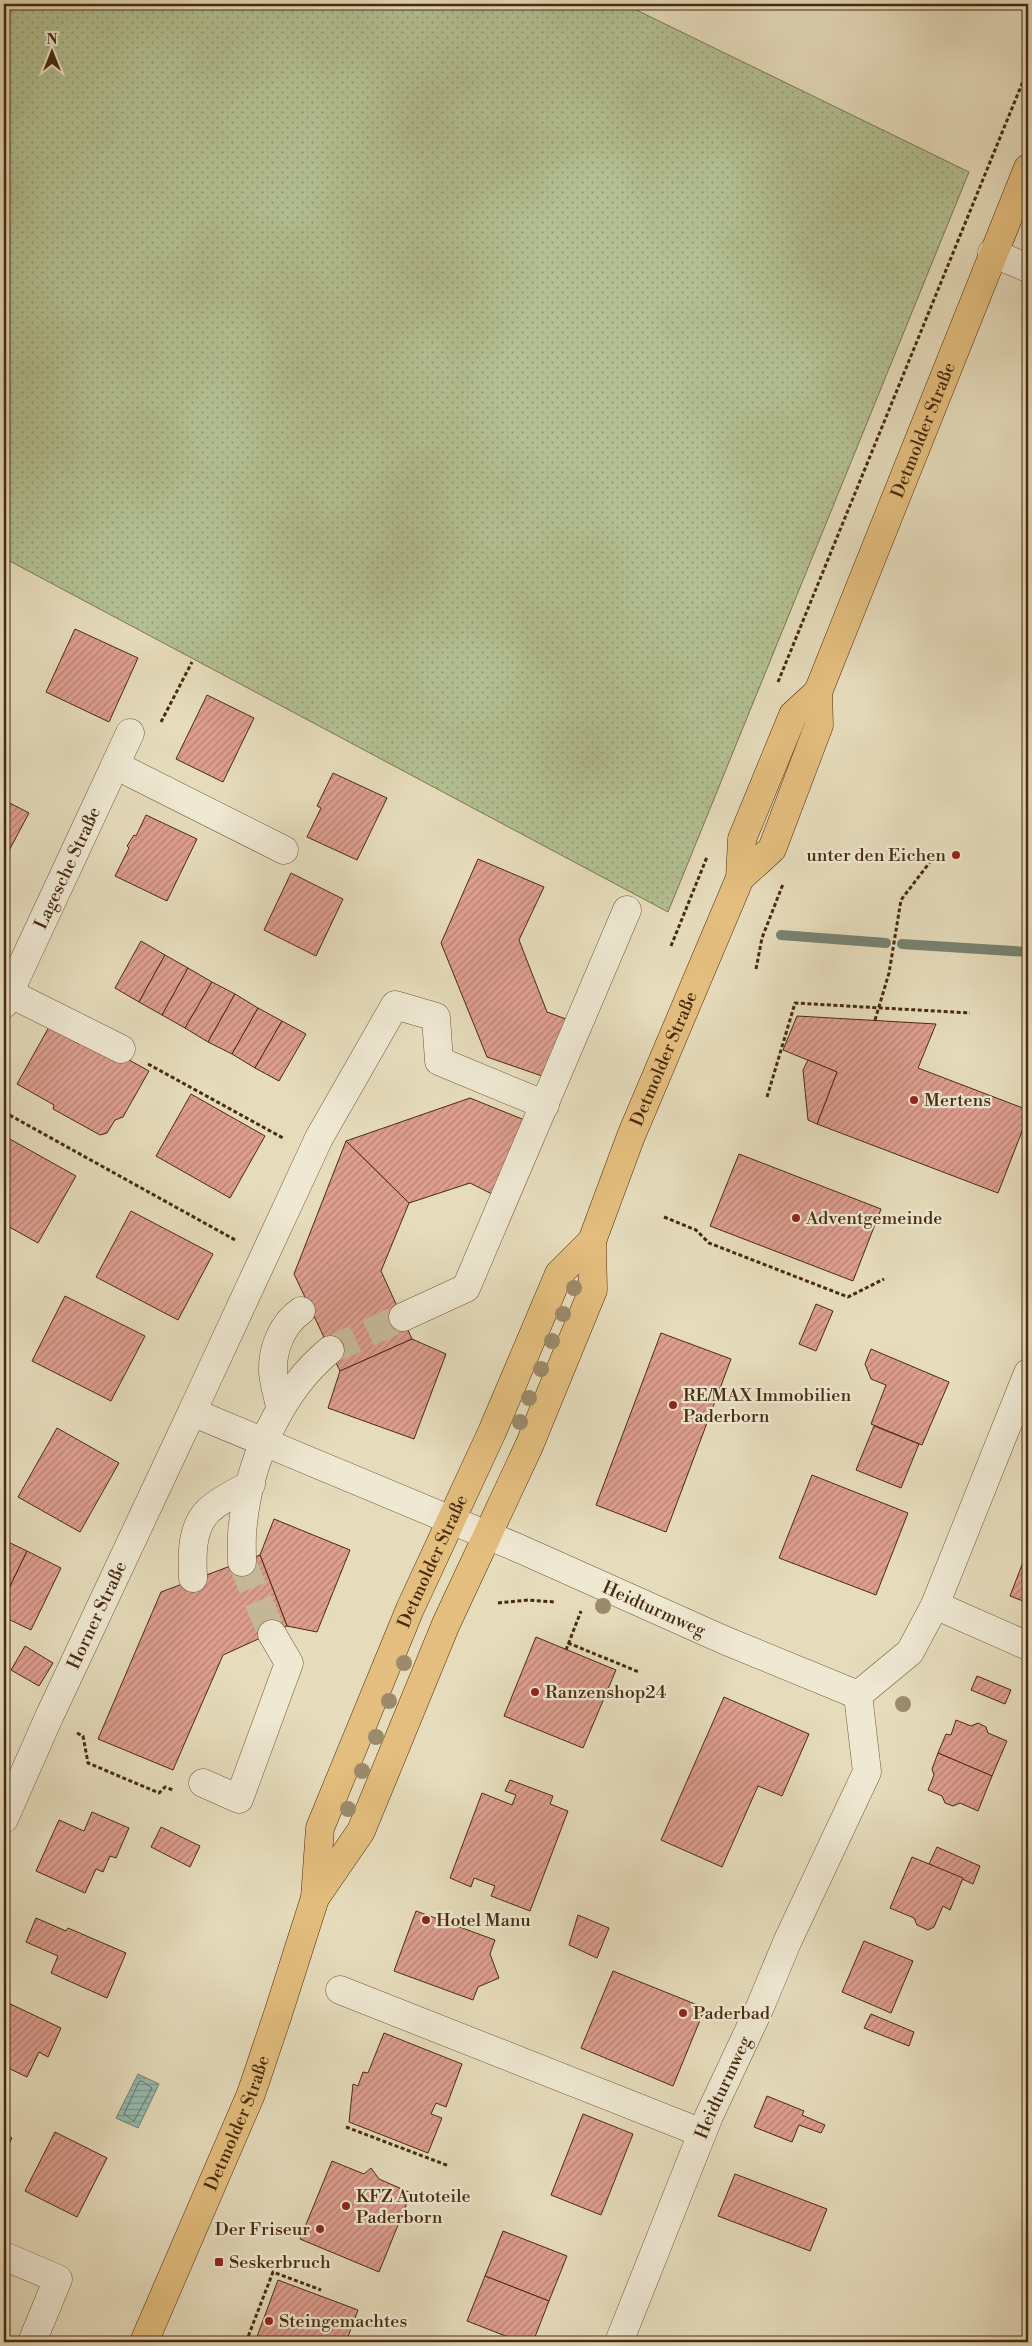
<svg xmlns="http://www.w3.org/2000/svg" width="1032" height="2346" font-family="'Libre Bodoni',serif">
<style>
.grass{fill:url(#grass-dots);stroke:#7e7650}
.water{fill:url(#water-rules);stroke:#778270}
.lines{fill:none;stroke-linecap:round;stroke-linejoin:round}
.shore{stroke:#6f7460;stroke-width:1}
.stream{stroke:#778270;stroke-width:10}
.building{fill:url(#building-hatch);stroke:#482b0e}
.minor-tunnel{stroke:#c6b999;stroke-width:28;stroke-dasharray:28 14;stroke-linecap:butt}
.minor-casing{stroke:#70573a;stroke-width:29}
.major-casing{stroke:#482b0e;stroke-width:29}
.path{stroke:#482b0e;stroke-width:3;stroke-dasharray:4 2.5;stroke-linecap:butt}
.minor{stroke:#efe8d3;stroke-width:28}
.major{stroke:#e3be7e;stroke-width:28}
.tree{fill:#9b8b6b}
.poi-dot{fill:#8f2418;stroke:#efe8d3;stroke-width:2}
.labels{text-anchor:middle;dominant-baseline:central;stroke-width:4.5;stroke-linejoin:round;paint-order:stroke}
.street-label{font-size:18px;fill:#482b0e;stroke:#efe8d3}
.poi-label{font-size:18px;fill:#482b0e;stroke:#efe8d3;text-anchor:start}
</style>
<defs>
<pattern id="grass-dots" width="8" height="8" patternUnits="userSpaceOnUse" patternTransform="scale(1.25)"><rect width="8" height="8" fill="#b3c092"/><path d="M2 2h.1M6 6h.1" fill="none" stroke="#949c76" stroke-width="1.8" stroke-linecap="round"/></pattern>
<pattern id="water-rules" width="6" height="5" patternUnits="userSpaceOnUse" patternTransform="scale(1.25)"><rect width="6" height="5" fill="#96bcb1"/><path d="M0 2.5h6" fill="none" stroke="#7c998e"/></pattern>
<pattern id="building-hatch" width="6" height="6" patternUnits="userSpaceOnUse" patternTransform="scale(1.25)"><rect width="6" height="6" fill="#de9e90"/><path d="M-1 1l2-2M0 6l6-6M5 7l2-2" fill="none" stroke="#b68174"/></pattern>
</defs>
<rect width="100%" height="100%" fill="#e6dcbc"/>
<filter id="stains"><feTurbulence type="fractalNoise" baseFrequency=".004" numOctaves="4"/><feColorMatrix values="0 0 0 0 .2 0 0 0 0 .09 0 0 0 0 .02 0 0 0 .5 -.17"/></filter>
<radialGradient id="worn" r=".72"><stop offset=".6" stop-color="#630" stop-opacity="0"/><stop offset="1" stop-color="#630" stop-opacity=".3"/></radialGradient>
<path class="grass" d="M 4,4 L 624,4 L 969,172 L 668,912 L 4,558 Z"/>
<path class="water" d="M 138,2074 L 159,2084 L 138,2128 L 116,2118 Z"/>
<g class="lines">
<path class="shore" d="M 142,2081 L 152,2088 L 134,2121 L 124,2114 L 139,2082 Z"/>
<g class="stream">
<path d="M 781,935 L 886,943"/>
<path d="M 902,944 L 1028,952"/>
</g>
</g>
<g class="building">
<path d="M 75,629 L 138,658 L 109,722 L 46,692 Z"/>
<path d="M 207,695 L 254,718 L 223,782 L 176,759 Z"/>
<path d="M 333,773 L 387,798 L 357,860 L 307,837 L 321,808 L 317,806 Z"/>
<path d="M 4,800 L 29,813 L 4,860 Z"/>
<path d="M 146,815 L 197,839 L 167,901 L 115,876 L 129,848 L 127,846 L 134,835 L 136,836 Z"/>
<path d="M 478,859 L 544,887 L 519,940 L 547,1012 L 566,1019 L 542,1076 L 487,1057 L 441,943 Z"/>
<path d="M 291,873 L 343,899 L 316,956 L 264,930 Z"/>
<path d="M 141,941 L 165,955 L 139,1002 L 115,988 Z"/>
<path d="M 165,955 L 188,968 L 162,1015 L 139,1002 Z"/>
<path d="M 188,968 L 212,982 L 185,1028 L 162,1015 Z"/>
<path d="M 212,982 L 235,994 L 208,1042 L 185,1028 Z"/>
<path d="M 235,994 L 258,1008 L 232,1054 L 208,1042 Z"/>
<path d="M 258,1008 L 282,1021 L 255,1068 L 232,1054 Z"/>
<path d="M 797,1016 L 936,1024 L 918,1068 L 1028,1110 L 1028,1116 L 998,1193 L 817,1124 L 837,1072 L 783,1050 Z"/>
<path d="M 282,1021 L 306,1034 L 279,1081 L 255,1068 Z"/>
<path d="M 49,1027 L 79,1044 L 93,1040 L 149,1071 L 123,1117 L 115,1120 L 107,1133 L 100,1135 L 53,1109 L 54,1105 L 17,1084 Z"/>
<path d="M 808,1060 L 837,1072 L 817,1124 L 808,1120 L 803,1070 Z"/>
<path d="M 191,1094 L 265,1136 L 230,1198 L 156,1156 Z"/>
<path d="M 470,1098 L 527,1121 L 492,1194 L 470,1183 L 409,1203 L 346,1141 Z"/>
<path d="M 8,1138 L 76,1176 L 38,1243 L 4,1224 L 4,1146 Z"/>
<path d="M 346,1141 L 409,1203 L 381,1271 L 412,1339 L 340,1371 L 294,1274 Z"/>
<path d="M 739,1154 L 881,1209 L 853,1281 L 710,1226 Z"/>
<path d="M 131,1211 L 213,1254 L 178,1320 L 96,1277 Z"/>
<path d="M 65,1296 L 145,1336 L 111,1401 L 32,1361 Z"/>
<path d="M 816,1304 L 833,1311 L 816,1351 L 799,1344 Z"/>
<path d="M 661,1333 L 731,1359 L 666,1532 L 596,1505 Z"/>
<path d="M 412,1339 L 446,1354 L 414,1439 L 328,1408 L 340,1371 Z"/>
<path d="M 871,1349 L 949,1382 L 922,1445 L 871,1424 L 886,1385 L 871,1379 L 865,1364 Z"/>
<path d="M 874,1426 L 919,1444 L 901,1488 L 856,1470 Z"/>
<path d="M 57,1428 L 119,1463 L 80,1532 L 18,1497 Z"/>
<path d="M 812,1475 L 908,1513 L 876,1595 L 779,1558 Z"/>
<path d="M 274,1519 L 350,1550 L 317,1632 L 287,1626 L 260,1555 Z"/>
<path d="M 4,1540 L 27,1551 L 4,1599 Z"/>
<path d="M 1028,1549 L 1028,1603 L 1010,1596 Z"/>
<path d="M 27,1551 L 61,1568 L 31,1630 L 4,1617 L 4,1599 Z"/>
<path d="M 260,1555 L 287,1626 L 223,1655 L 173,1770 L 98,1739 L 161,1592 Z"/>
<path d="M 536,1637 L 616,1670 L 583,1748 L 504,1716 Z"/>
<path d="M 25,1646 L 53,1663 L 39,1686 L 11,1670 Z"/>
<path d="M 977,1676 L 1011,1690 L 1005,1704 L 971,1690 Z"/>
<path d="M 724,1697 L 809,1734 L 782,1796 L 758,1786 L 722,1867 L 661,1840 Z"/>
<path d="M 956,1720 L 971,1726 L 978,1723 L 986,1727 L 988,1733 L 1007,1741 L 992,1776 L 938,1753 L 946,1734 L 951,1735 Z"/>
<path d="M 938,1753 L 992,1776 L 978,1811 L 960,1803 L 953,1806 L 945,1803 L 942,1796 L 928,1790 L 934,1775 L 932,1769 Z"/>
<path d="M 510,1780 L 553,1796 L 550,1804 L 568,1811 L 530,1911 L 491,1896 L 495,1886 L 474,1878 L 471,1887 L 450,1878 L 482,1793 L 512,1805 L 516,1795 L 505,1791 Z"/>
<path d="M 92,1812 L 129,1828 L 116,1858 L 110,1856 L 103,1872 L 96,1869 L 85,1893 L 36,1871 L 59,1820 L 84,1831 Z"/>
<path d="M 161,1827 L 200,1846 L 190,1867 L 151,1847 Z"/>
<path d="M 937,1847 L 980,1866 L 973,1884 L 929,1864 Z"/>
<path d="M 912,1857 L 963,1878 L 950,1910 L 943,1906 L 934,1927 L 928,1930 L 917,1925 L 914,1918 L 890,1908 Z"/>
<path d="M 416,1911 L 495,1940 L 490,1954 L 499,1978 L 478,1987 L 473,2000 L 394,1971 Z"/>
<path d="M 578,1915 L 609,1928 L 597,1958 L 569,1945 Z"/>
<path d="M 36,1918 L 66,1931 L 68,1928 L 126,1953 L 107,1998 L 51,1973 L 58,1956 L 26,1942 Z"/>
<path d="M 864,1941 L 913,1961 L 891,2013 L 842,1992 Z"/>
<path d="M 613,1971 L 705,2008 L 673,2086 L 581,2048 Z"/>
<path d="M 4,2001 L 61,2028 L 48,2057 L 39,2052 L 27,2077 L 4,2066 Z"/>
<path d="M 871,2014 L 914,2032 L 909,2046 L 864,2028 Z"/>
<path d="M 384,2033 L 462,2064 L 446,2107 L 436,2103 L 431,2114 L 442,2118 L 428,2153 L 349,2122 L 353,2084 L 358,2086 L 363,2072 L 368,2073 Z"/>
<path d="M 767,2096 L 804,2111 L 802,2115 L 825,2125 L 821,2133 L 799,2125 L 792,2142 L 754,2127 Z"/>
<path d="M 583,2114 L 633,2134 L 601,2215 L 551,2195 Z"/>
<path d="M 55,2132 L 107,2158 L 77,2217 L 25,2191 Z"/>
<path d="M 4,2134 L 12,2138 L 4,2154 Z"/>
<path d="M 332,2161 L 364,2174 L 371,2168 L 379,2179 L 411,2193 L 379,2272 L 300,2239 Z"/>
<path d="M 735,2174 L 827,2209 L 810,2251 L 718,2216 Z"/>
<path d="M 503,2231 L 567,2256 L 549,2301 L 485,2276 Z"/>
<path d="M 485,2276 L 549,2301 L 533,2342 L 521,2342 L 467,2321 Z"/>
<path d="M 278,2280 L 358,2310 L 346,2342 L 255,2342 Z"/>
</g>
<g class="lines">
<g class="minor-tunnel">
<path d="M 330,1350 L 403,1317"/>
<path d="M 242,1562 L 272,1634"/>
</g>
<defs>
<g id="minor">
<path d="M 992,253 L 1028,268"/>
<path d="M 115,765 L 284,850"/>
<path d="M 9,993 L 121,1049"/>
<path id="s1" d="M 4,1004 L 130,733"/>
<path id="s2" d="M 545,1105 L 439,1061 L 436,1017 L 395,1005 L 319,1138 L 192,1412 L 518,1548 L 724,1640 L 858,1695"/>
<path d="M 403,1317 L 466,1288 L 627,910"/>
<path d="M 280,1407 C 278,1396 274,1384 273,1372 C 272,1349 282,1324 301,1311"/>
<path d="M 242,1562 C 242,1550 241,1536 243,1524 C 249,1461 281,1390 330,1350"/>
<path d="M 193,1578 C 192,1556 191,1528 208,1511 C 219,1500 238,1492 251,1484"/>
<path d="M 935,1605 L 1028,1646"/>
<path d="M 203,1783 L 239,1799 L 289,1663 L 272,1634"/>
<path id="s3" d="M 4,1819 L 49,1717 L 192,1412"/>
<path d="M 340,1990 L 702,2133"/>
<path d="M 4,2256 L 58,2279 L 32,2342"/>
<path id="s4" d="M 619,2342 L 709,2116 L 760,2007 L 788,1940 L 867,1772 L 858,1695 L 910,1652 L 935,1605 L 1028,1373"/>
</g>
<g id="major">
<path id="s5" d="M 740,878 L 772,849 L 819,725 L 818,692 L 1028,168"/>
<path id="s6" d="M 315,1898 L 361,1831 L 446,1624 L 529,1446 L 593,1290 L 592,1241 L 631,1136 L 740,878 L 742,839 L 793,715 L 818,692"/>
<path id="s7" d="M 144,2342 L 251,2094 L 277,2017 L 315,1898 L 320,1828 L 410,1609 L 492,1432 L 559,1274 L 592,1241"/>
</g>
</defs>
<use href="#minor" class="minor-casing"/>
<use href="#major" class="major-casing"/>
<g class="path">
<path d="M 778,682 L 1028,69"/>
<path d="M 161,722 L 192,662"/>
<path d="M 671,946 L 707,857"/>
<path d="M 756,969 L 762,938 L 783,884"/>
<path d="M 875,1020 L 889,973 L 901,900 L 930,862"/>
<path d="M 148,1064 L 283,1138"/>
<path d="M 767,1097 L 795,1003 L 970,1013"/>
<path d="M 4,1112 L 237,1241"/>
<path d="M 664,1217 L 696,1230 L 709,1243 L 848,1297 L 884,1279"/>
<path d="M 498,1603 L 528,1600 L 555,1602"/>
<path d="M 568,1643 L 639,1672"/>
<path d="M 566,1650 L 581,1611"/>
<path d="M 77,1733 L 83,1736 L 88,1763 L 159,1793 L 165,1787 L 173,1790"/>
<path d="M 346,2127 L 449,2166"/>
<path d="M 246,2342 L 273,2272 L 321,2290"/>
</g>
<use href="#minor" class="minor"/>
<use href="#major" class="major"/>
</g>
<g class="tree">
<circle cx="574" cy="1288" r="8"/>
<circle cx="563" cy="1314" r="8"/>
<circle cx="552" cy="1341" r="8"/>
<circle cx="541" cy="1369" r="8"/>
<circle cx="529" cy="1398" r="8"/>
<circle cx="520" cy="1422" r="8"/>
<circle cx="603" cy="1606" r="8"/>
<circle cx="404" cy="1663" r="8"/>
<circle cx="389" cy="1701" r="8"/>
<circle cx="903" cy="1704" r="8"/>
<circle cx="376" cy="1737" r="8"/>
<circle cx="362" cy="1771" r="8"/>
<circle cx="348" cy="1809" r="8"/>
</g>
<g class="poi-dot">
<circle cx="956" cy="855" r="5"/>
<circle cx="914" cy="1100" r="5"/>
<circle cx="796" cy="1218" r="5"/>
<circle cx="673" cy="1405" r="5"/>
<circle cx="535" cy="1692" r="5"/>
<circle cx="426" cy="1920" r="5"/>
<circle cx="683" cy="2013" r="5"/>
<circle cx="346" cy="2206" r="5"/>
<circle cx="320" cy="2229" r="5"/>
<rect x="214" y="2257" width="10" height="10" rx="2.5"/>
<circle cx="269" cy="2321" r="5"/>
</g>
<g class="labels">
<g class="street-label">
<text stroke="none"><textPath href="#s5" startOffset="491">Detmolder Straße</textPath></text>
<text stroke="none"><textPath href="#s1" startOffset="150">Lagesche Straße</textPath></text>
<text stroke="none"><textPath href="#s6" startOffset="915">Detmolder Straße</textPath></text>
<text stroke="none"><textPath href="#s7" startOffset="836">Detmolder Straße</textPath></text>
<text stroke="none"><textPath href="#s2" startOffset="1159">Heidturmweg</textPath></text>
<text stroke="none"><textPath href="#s3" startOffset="224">Horner Straße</textPath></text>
<text stroke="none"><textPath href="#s4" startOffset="275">Heidturmweg</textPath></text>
<text stroke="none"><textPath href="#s7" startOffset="238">Detmolder Straße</textPath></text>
</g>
<g class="poi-label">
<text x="946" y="855" text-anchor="end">unter den Eichen</text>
<text x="924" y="1100">Mertens</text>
<text x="806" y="1218">Adventgemeinde</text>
<text x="683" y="1395">RE/MAX Immobilien<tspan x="683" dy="21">Paderborn</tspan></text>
<text x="545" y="1692">Ranzenshop24</text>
<text x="436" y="1920">Hotel Manu</text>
<text x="693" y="2013">Paderbad</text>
<text x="356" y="2196">KFZ Autoteile<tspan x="356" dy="21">Paderborn</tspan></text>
<text x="310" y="2229" text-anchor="end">Der Friseur</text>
<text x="229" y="2262">Seskerbruch</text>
<text x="279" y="2321">Steingemachtes</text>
</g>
</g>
<rect width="1032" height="2346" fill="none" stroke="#e6dcbc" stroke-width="20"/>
<rect x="5" y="5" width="1022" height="2336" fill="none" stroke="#482b0e" stroke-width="2.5"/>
<rect x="10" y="10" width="1012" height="2326" fill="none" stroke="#482b0e"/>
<g transform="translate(52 52)" stroke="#efe8d3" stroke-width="4" paint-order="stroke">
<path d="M0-4L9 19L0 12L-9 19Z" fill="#482b0e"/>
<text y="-8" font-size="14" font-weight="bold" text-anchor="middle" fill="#482b0e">N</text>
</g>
<rect width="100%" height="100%" filter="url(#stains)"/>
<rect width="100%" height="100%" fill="url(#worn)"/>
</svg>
